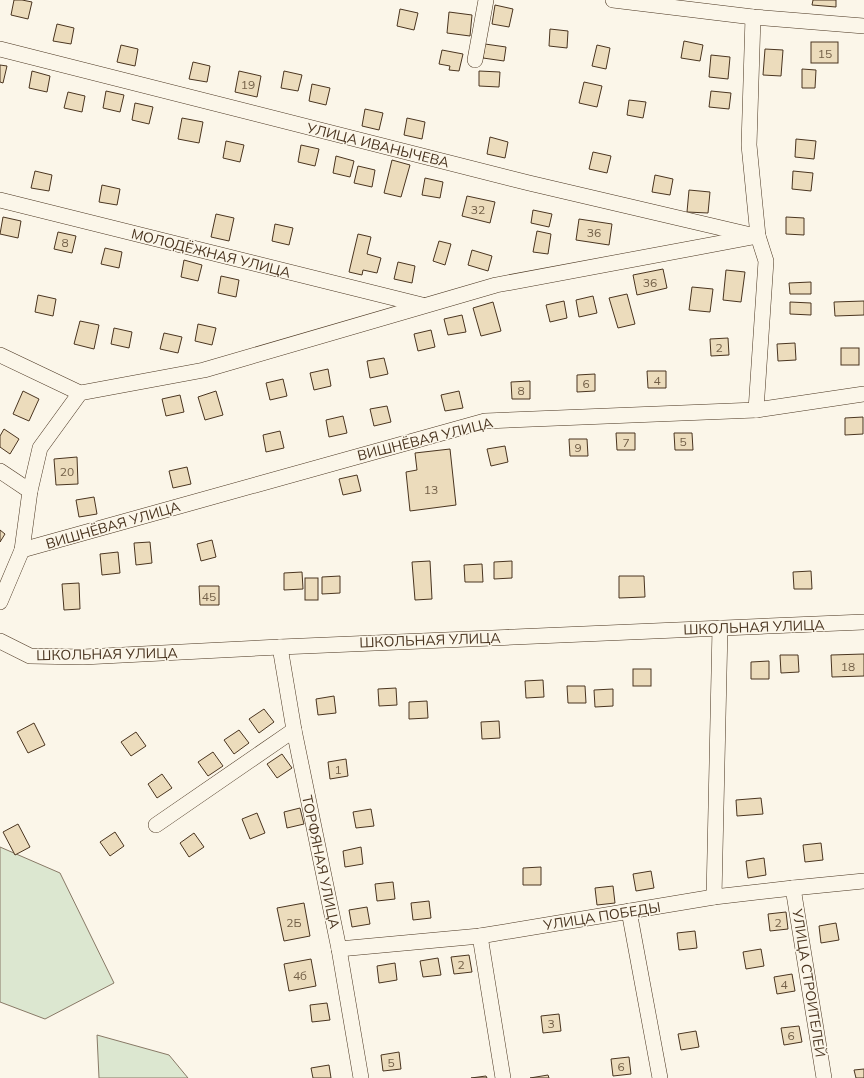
<svg xmlns="http://www.w3.org/2000/svg" width="864" height="1078" font-family="Mulish,sans-serif">
<style>
.green{fill:#dce7d0;stroke:#887966}
.building{fill:#ecdcbc;stroke:#4a3520}
.lines{fill:none;stroke-linecap:round;stroke-linejoin:round}
.minor-casing{stroke:#4a3520;stroke-width:16}
.minor{stroke:#fbf6e9;stroke-width:15}
.labels{text-anchor:middle;dominant-baseline:central;stroke-width:3;stroke-linejoin:round;paint-order:stroke}
.number-label{font-size:12px;fill:#725f47}
.street-label{font-size:14px;fill:#4a3520;stroke:#fbf6e9}
</style>
<rect width="100%" height="100%" fill="#fbf6e9"/>
<g class="green">
<path d="M 0,847 L 60,873 L 114,983 L 45,1019 L 0,1002 Z"/>
<path d="M 97,1035 L 169,1055 L 188,1078 L 99,1078 Z"/>
</g>
<g class="building">
<path d="M 14,0 L 22,0 L 32,2 L 28,19 L 11,15 Z"/>
<path d="M 813,0 L 836,0 L 836,7 L 812,5 Z"/>
<path d="M 495,5 L 513,9 L 509,27 L 492,24 Z"/>
<path d="M 400,9 L 418,13 L 414,30 L 397,26 Z"/>
<path d="M 449,12 L 472,15 L 470,36 L 447,33 Z"/>
<path d="M 57,24 L 74,28 L 71,44 L 53,41 Z"/>
<path d="M 550,29 L 568,31 L 567,48 L 549,46 Z"/>
<path d="M 684,41 L 703,45 L 700,61 L 681,58 Z"/>
<rect x="811" y="42" width="27" height="21"/>
<path d="M 485,44 L 506,47 L 504,61 L 483,58 Z"/>
<path d="M 121,45 L 138,49 L 135,66 L 117,62 Z"/>
<path d="M 597,45 L 610,48 L 606,69 L 592,66 Z"/>
<path d="M 765,49 L 783,50 L 781,76 L 763,75 Z"/>
<path d="M 442,50 L 463,54 L 459,71 L 449,70 L 450,66 L 439,64 Z"/>
<path d="M 711,55 L 730,57 L 728,79 L 709,77 Z"/>
<path d="M 193,62 L 210,66 L 207,82 L 189,79 Z"/>
<path d="M 0,65 L 7,66 L 3,83 L 0,82 Z"/>
<path d="M 802,69 L 816,70 L 815,88 L 802,88 Z"/>
<path d="M 32,71 L 50,76 L 47,92 L 29,88 Z"/>
<path d="M 239,71 L 261,76 L 257,97 L 235,92 Z"/>
<path d="M 284,71 L 302,75 L 298,91 L 281,88 Z"/>
<path d="M 479,71 L 500,72 L 499,87 L 479,86 Z"/>
<path d="M 584,82 L 602,86 L 597,107 L 579,103 Z"/>
<path d="M 312,84 L 330,88 L 326,105 L 309,101 Z"/>
<path d="M 106,91 L 124,95 L 120,112 L 103,108 Z"/>
<path d="M 711,91 L 731,93 L 729,109 L 709,107 Z"/>
<path d="M 68,92 L 85,96 L 82,112 L 64,108 Z"/>
<path d="M 629,100 L 646,102 L 643,118 L 627,115 Z"/>
<path d="M 135,103 L 153,107 L 149,124 L 132,120 Z"/>
<path d="M 365,109 L 383,113 L 379,130 L 362,126 Z"/>
<path d="M 182,118 L 203,122 L 199,143 L 178,139 Z"/>
<path d="M 407,118 L 425,122 L 422,139 L 404,135 Z"/>
<path d="M 490,137 L 508,142 L 505,158 L 487,154 Z"/>
<path d="M 796,139 L 816,141 L 814,159 L 795,157 Z"/>
<path d="M 226,141 L 244,145 L 240,162 L 223,158 Z"/>
<path d="M 301,145 L 319,149 L 315,166 L 298,162 Z"/>
<path d="M 593,152 L 611,156 L 607,173 L 589,169 Z"/>
<path d="M 336,156 L 354,161 L 350,177 L 333,173 Z"/>
<path d="M 392,160 L 410,165 L 401,197 L 384,193 Z"/>
<path d="M 358,166 L 375,170 L 372,187 L 354,183 Z"/>
<path d="M 35,171 L 52,175 L 49,191 L 31,188 Z"/>
<path d="M 793,171 L 813,173 L 811,191 L 792,189 Z"/>
<path d="M 655,175 L 673,179 L 670,195 L 652,192 Z"/>
<path d="M 425,178 L 443,182 L 440,198 L 422,195 Z"/>
<path d="M 102,185 L 120,189 L 117,205 L 99,202 Z"/>
<path d="M 689,190 L 710,192 L 708,213 L 687,212 Z"/>
<path d="M 467,196 L 495,202 L 490,223 L 462,216 Z"/>
<path d="M 533,210 L 552,214 L 549,227 L 531,223 Z"/>
<path d="M 216,214 L 234,218 L 229,241 L 211,237 Z"/>
<path d="M 3,217 L 21,221 L 18,238 L 0,234 Z"/>
<path d="M 786,217 L 804,218 L 804,235 L 786,234 Z"/>
<path d="M 579,219 L 612,224 L 609,245 L 576,240 Z"/>
<path d="M 275,224 L 293,228 L 289,245 L 272,241 Z"/>
<path d="M 537,231 L 551,234 L 548,254 L 533,252 Z"/>
<path d="M 58,232 L 76,236 L 72,253 L 54,249 Z"/>
<path d="M 358,234 L 371,237 L 367,254 L 381,258 L 377,273 L 363,270 L 362,275 L 349,272 Z"/>
<path d="M 439,241 L 451,244 L 445,265 L 433,261 Z"/>
<path d="M 105,248 L 122,252 L 119,268 L 101,264 Z"/>
<path d="M 472,250 L 492,256 L 488,271 L 468,265 Z"/>
<path d="M 184,260 L 202,265 L 198,281 L 181,277 Z"/>
<path d="M 398,262 L 415,266 L 412,283 L 394,279 Z"/>
<path d="M 663,269 L 667,288 L 637,295 L 633,275 Z"/>
<path d="M 726,270 L 745,272 L 741,302 L 723,300 Z"/>
<path d="M 221,276 L 239,280 L 236,297 L 218,293 Z"/>
<path d="M 811,282 L 811,294 L 790,294 L 789,283 Z"/>
<path d="M 692,287 L 713,289 L 710,312 L 689,310 Z"/>
<path d="M 627,294 L 635,324 L 618,328 L 609,298 Z"/>
<path d="M 38,295 L 56,299 L 53,316 L 35,312 Z"/>
<path d="M 593,296 L 597,313 L 579,317 L 576,300 Z"/>
<path d="M 564,301 L 567,318 L 550,322 L 546,305 Z"/>
<path d="M 864,301 L 864,315 L 835,316 L 834,302 Z"/>
<path d="M 493,302 L 501,331 L 481,336 L 473,308 Z"/>
<path d="M 790,302 L 811,303 L 811,315 L 790,314 Z"/>
<path d="M 462,315 L 466,332 L 448,335 L 444,319 Z"/>
<path d="M 80,321 L 99,325 L 94,349 L 74,344 Z"/>
<path d="M 198,324 L 216,328 L 212,345 L 195,341 Z"/>
<path d="M 114,328 L 132,332 L 129,348 L 111,344 Z"/>
<path d="M 431,330 L 435,347 L 418,351 L 414,334 Z"/>
<path d="M 164,333 L 182,337 L 178,353 L 160,349 Z"/>
<path d="M 728,338 L 729,355 L 711,356 L 710,339 Z"/>
<path d="M 795,343 L 796,360 L 778,361 L 777,344 Z"/>
<rect x="841" y="348" width="18" height="17"/>
<path d="M 384,358 L 388,374 L 370,378 L 367,361 Z"/>
<path d="M 328,369 L 331,386 L 314,390 L 310,373 Z"/>
<path d="M 647,371 L 666,371 L 666,388 L 648,388 Z"/>
<path d="M 595,374 L 595,391 L 577,392 L 577,375 Z"/>
<path d="M 283,379 L 287,396 L 270,400 L 266,383 Z"/>
<path d="M 530,381 L 530,399 L 512,399 L 511,382 Z"/>
<path d="M 23,391 L 39,399 L 29,421 L 13,414 Z"/>
<path d="M 216,391 L 223,415 L 205,420 L 198,397 Z"/>
<path d="M 459,391 L 463,408 L 445,411 L 441,395 Z"/>
<path d="M 180,395 L 184,412 L 166,416 L 162,399 Z"/>
<path d="M 387,406 L 391,422 L 374,426 L 370,409 Z"/>
<path d="M 343,416 L 347,433 L 329,437 L 326,420 Z"/>
<path d="M 863,417 L 863,434 L 845,435 L 845,418 Z"/>
<path d="M 4,429 L 19,439 L 10,454 L 0,447 L 0,436 Z"/>
<path d="M 280,431 L 284,448 L 266,452 L 263,435 Z"/>
<path d="M 616,433 L 635,433 L 635,450 L 617,450 Z"/>
<path d="M 674,433 L 692,433 L 693,450 L 675,450 Z"/>
<path d="M 569,439 L 587,439 L 588,456 L 570,456 Z"/>
<path d="M 505,446 L 508,462 L 491,466 L 487,449 Z"/>
<path d="M 450,449 L 456,505 L 410,511 L 406,472 L 417,470 L 415,453 Z"/>
<path d="M 77,457 L 78,484 L 56,485 L 54,459 Z"/>
<path d="M 187,467 L 191,484 L 173,488 L 169,471 Z"/>
<path d="M 357,475 L 361,491 L 343,495 L 339,479 Z"/>
<path d="M 94,497 L 97,514 L 79,517 L 76,500 Z"/>
<path d="M 0,530 L 5,534 L 0,542 Z"/>
<path d="M 212,540 L 216,557 L 201,561 L 197,544 Z"/>
<path d="M 150,542 L 152,563 L 136,565 L 134,543 Z"/>
<path d="M 118,552 L 120,573 L 102,575 L 100,554 Z"/>
<path d="M 430,561 L 432,599 L 415,600 L 412,562 Z"/>
<path d="M 512,561 L 512,578 L 494,579 L 494,562 Z"/>
<path d="M 482,564 L 483,582 L 465,582 L 464,565 Z"/>
<path d="M 811,571 L 812,589 L 794,589 L 793,572 Z"/>
<path d="M 302,572 L 303,589 L 284,590 L 284,573 Z"/>
<path d="M 340,576 L 340,593 L 322,594 L 322,577 Z"/>
<path d="M 619,576 L 644,576 L 645,597 L 619,598 Z"/>
<rect x="305" y="578" width="13" height="22"/>
<path d="M 79,583 L 80,609 L 64,610 L 62,584 Z"/>
<path d="M 199,586 L 219,586 L 219,605 L 200,605 Z"/>
<path d="M 864,654 L 864,676 L 832,677 L 831,655 Z"/>
<path d="M 780,655 L 798,655 L 799,672 L 781,673 Z"/>
<path d="M 769,661 L 769,679 L 751,679 L 751,662 Z"/>
<rect x="633" y="669" width="18" height="17"/>
<path d="M 543,680 L 544,697 L 526,698 L 525,681 Z"/>
<path d="M 567,686 L 585,686 L 586,703 L 568,703 Z"/>
<path d="M 396,688 L 397,705 L 379,706 L 378,689 Z"/>
<path d="M 613,689 L 613,706 L 595,707 L 594,690 Z"/>
<path d="M 334,696 L 336,713 L 318,715 L 316,699 Z"/>
<path d="M 427,701 L 428,718 L 409,719 L 409,702 Z"/>
<path d="M 264,709 L 274,722 L 259,733 L 249,719 Z"/>
<path d="M 499,721 L 500,738 L 482,739 L 481,722 Z"/>
<path d="M 34,723 L 45,745 L 28,753 L 17,732 Z"/>
<path d="M 239,730 L 249,743 L 234,754 L 224,740 Z"/>
<path d="M 136,732 L 146,746 L 131,756 L 121,742 Z"/>
<path d="M 213,752 L 223,766 L 208,776 L 198,762 Z"/>
<path d="M 282,754 L 292,768 L 277,778 L 267,764 Z"/>
<path d="M 346,759 L 348,776 L 330,779 L 328,762 Z"/>
<path d="M 162,774 L 172,788 L 157,798 L 148,784 Z"/>
<path d="M 761,798 L 763,814 L 737,816 L 736,800 Z"/>
<path d="M 300,808 L 304,824 L 287,828 L 284,812 Z"/>
<path d="M 371,809 L 374,826 L 356,828 L 353,812 Z"/>
<path d="M 257,813 L 265,833 L 250,839 L 242,819 Z"/>
<path d="M 18,824 L 30,847 L 15,855 L 3,832 Z"/>
<path d="M 115,832 L 124,846 L 110,856 L 100,842 Z"/>
<path d="M 194,833 L 204,847 L 189,857 L 180,843 Z"/>
<path d="M 821,843 L 823,860 L 805,862 L 803,845 Z"/>
<path d="M 361,847 L 363,864 L 345,867 L 343,851 Z"/>
<path d="M 764,858 L 766,875 L 748,878 L 746,861 Z"/>
<path d="M 541,867 L 541,885 L 523,885 L 523,868 Z"/>
<path d="M 651,871 L 654,888 L 636,891 L 633,874 Z"/>
<path d="M 393,882 L 395,899 L 377,901 L 375,884 Z"/>
<path d="M 613,886 L 615,903 L 597,905 L 595,888 Z"/>
<path d="M 429,901 L 431,918 L 413,920 L 411,903 Z"/>
<path d="M 304,903 L 310,936 L 284,941 L 277,908 Z"/>
<path d="M 367,907 L 370,924 L 352,927 L 349,910 Z"/>
<path d="M 786,912 L 788,929 L 770,931 L 768,914 Z"/>
<path d="M 836,923 L 839,940 L 821,943 L 819,926 Z"/>
<path d="M 695,931 L 697,948 L 679,950 L 677,933 Z"/>
<path d="M 761,949 L 764,966 L 746,969 L 743,952 Z"/>
<path d="M 469,955 L 472,972 L 454,974 L 451,957 Z"/>
<path d="M 438,958 L 441,975 L 423,977 L 420,961 Z"/>
<path d="M 311,959 L 316,986 L 289,991 L 284,964 Z"/>
<path d="M 395,963 L 397,980 L 379,983 L 377,966 Z"/>
<path d="M 792,974 L 795,991 L 777,994 L 774,977 Z"/>
<path d="M 327,1003 L 330,1020 L 312,1022 L 310,1005 Z"/>
<path d="M 559,1014 L 561,1031 L 543,1033 L 541,1016 Z"/>
<path d="M 799,1026 L 802,1042 L 784,1045 L 781,1028 Z"/>
<path d="M 696,1031 L 699,1047 L 681,1050 L 678,1034 Z"/>
<path d="M 399,1052 L 401,1069 L 383,1071 L 381,1055 Z"/>
<path d="M 629,1057 L 631,1074 L 613,1076 L 611,1059 Z"/>
<path d="M 329,1065 L 331,1078 L 313,1078 L 311,1068 Z"/>
<path d="M 864,1069 L 864,1078 L 856,1078 L 854,1070 Z"/>
<path d="M 548,1075 L 549,1078 L 530,1078 Z"/>
<path d="M 486,1076 L 487,1078 L 471,1078 Z"/>
</g>
<g class="lines">
<defs>
<g id="minor">
<path d="M 613,0 L 753,17 L 864,26"/>
<path d="M 753,17 L 749,145 L 758,236 L 766,261 L 756,410"/>
<path d="M 0,49 L 529,183 L 751,235"/>
<path d="M 475,60 L 486,0"/>
<path d="M 0,200 L 422,305"/>
<path d="M 0,355 L 80,393"/>
<path d="M 0,471 L 30,491"/>
<path d="M 22,550 L 485,421 L 756,410 L 864,394"/>
<path d="M 0,602 L 22,550 L 30,491 L 40,448 L 80,393 L 204,370 L 496,285 L 758,236"/>
<path d="M 0,641 L 30,656 L 83,657 L 280,647 L 864,622"/>
<path d="M 280,647 L 294,730 L 339,949 L 361,1078"/>
<path d="M 156,825 L 294,730"/>
<path d="M 793,888 L 824,1078"/>
<path d="M 714,897 L 720,628"/>
<path d="M 629,911 L 660,1078"/>
<path d="M 480,936 L 503,1078"/>
<path d="M 339,949 L 480,936 L 714,897 L 793,888 L 864,881"/>
</g>
</defs>
<use href="#minor" class="minor-casing"/>
<use href="#minor" class="minor"/>
</g>
<g class="labels">
<g class="number-label">
<text x="825" y="53">15</text>
<text x="248" y="84">19</text>
<text x="478" y="209">32</text>
<text x="594" y="232">36</text>
<text x="65" y="242">8</text>
<text x="650" y="282">36</text>
<text x="719" y="347">2</text>
<text x="657" y="380">4</text>
<text x="586" y="383">6</text>
<text x="521" y="390">8</text>
<text x="683" y="441">5</text>
<text x="626" y="442">7</text>
<text x="578" y="447">9</text>
<text x="67" y="471">20</text>
<text x="431" y="489">13</text>
<text x="209" y="596">45</text>
<text x="848" y="666">18</text>
<text x="338" y="769">1</text>
<text x="294" y="922">2Б</text>
<text x="778" y="922">2</text>
<text x="461" y="964">2</text>
<text x="300" y="975">4б</text>
<text x="784" y="984">4</text>
<text x="551" y="1023">3</text>
<text x="791" y="1035">6</text>
<text x="391" y="1062">5</text>
<text x="621" y="1066">6</text>
</g>
<g class="street-label">
<text transform="translate(378 145) rotate(14)">УЛИЦА ИВАНЫЧЕВА</text>
<text transform="translate(211 253) rotate(14)">МОЛОДЁЖНАЯ УЛИЦА</text>
<text transform="translate(425 439) rotate(-14)">ВИШНЁВАЯ УЛИЦА</text>
<text transform="translate(113 525) rotate(-16)">ВИШНЁВАЯ УЛИЦА</text>
<text transform="translate(754 627) rotate(-2)">ШКОЛЬНАЯ УЛИЦА</text>
<text transform="translate(430 640) rotate(-2)">ШКОЛЬНАЯ УЛИЦА</text>
<text transform="translate(107 654) rotate(-1)">ШКОЛЬНАЯ УЛИЦА</text>
<text transform="translate(321 862) rotate(78)">ТОРФЯНАЯ УЛИЦА</text>
<text transform="translate(602 916) rotate(-9)">УЛИЦА ПОБЕДЫ</text>
<text transform="translate(809 983) rotate(81)">УЛИЦА СТРОИТЕЛЕЙ</text>
</g>
</g>
</svg>
